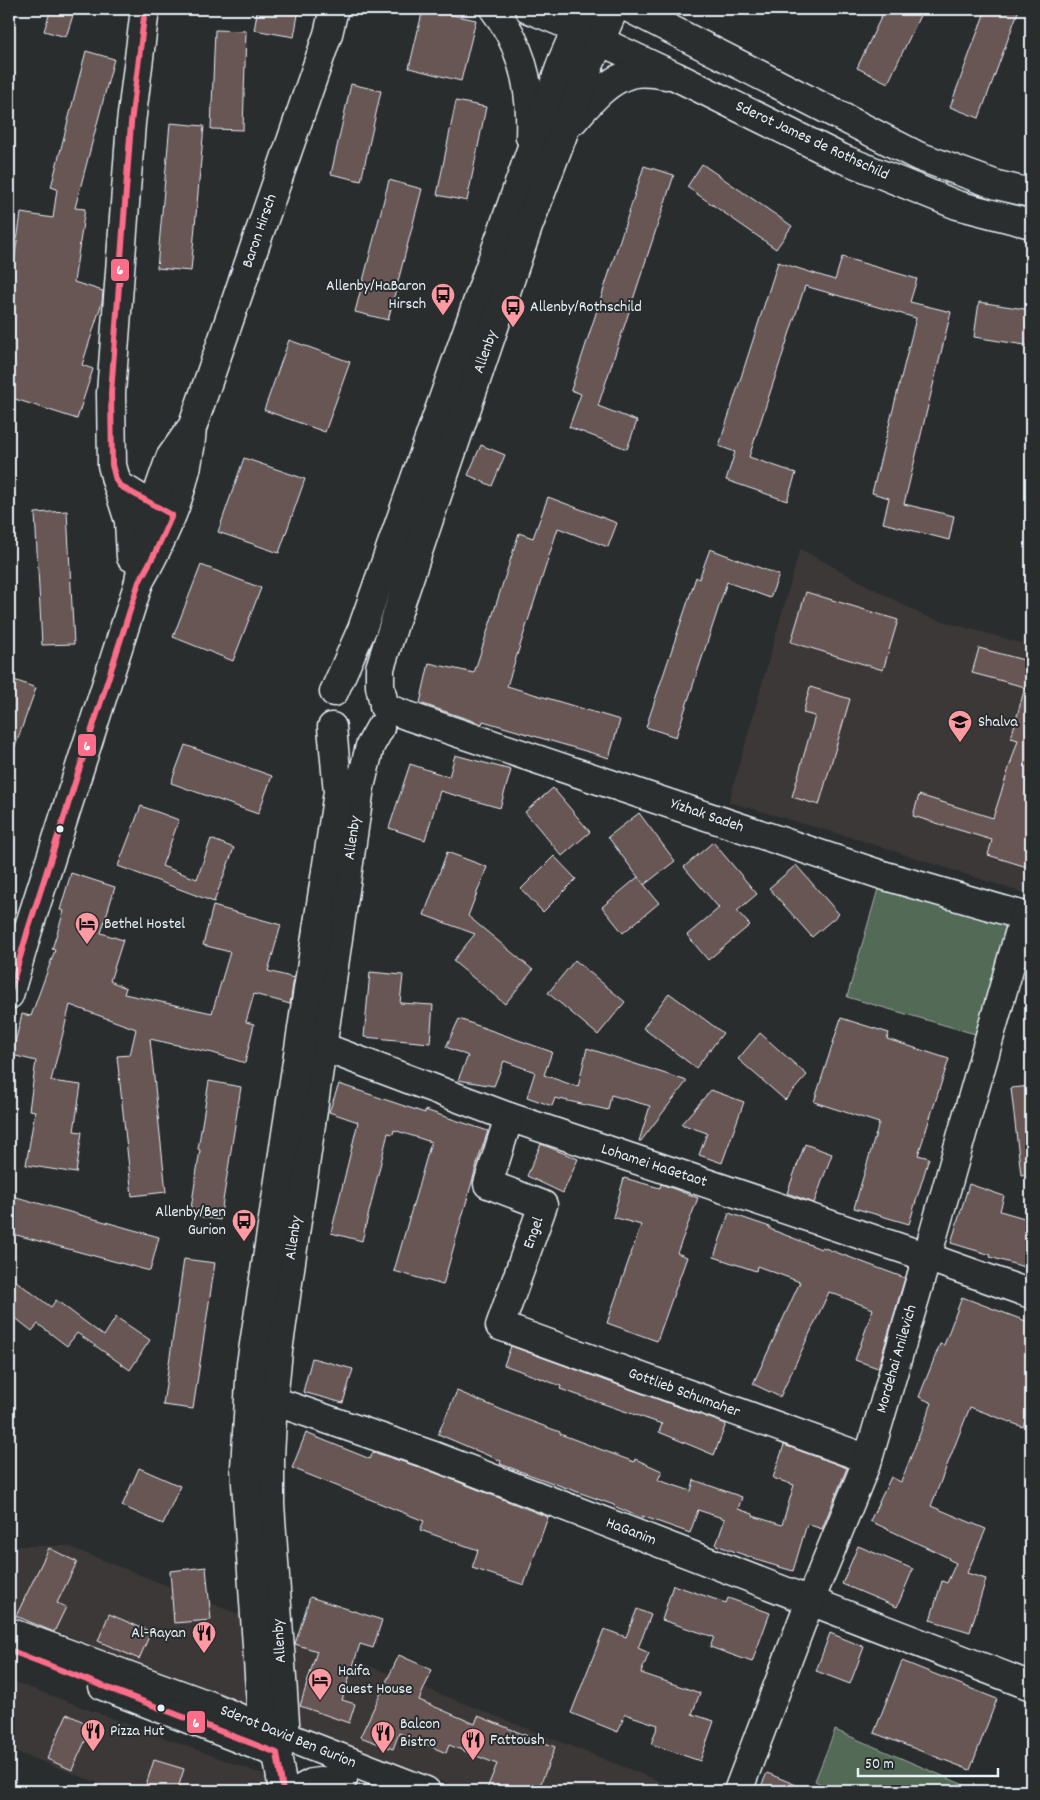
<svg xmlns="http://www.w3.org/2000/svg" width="1040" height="1800" font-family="Dekko,sans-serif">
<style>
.built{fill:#3d3939}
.green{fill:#536a57;stroke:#9eaea8}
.building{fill:#685654;stroke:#e8f1f8}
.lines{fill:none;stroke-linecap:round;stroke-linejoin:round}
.minor-casing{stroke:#e8f1f8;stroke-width:31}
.minor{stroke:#2a2d2e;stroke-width:28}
.bus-1-casing{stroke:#2a2d2e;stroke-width:10}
.bus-1{stroke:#fb6d88;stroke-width:6}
.bus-dot{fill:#e8f1f8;stroke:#2a2d2e;stroke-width:2}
.labels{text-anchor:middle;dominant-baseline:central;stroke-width:4;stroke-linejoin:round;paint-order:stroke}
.street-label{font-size:16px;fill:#e8f1f8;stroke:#2a2d2e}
.poi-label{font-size:16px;fill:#e8f1f8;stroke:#2a2d2e;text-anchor:start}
.line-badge{stroke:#2a2d2e;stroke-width:2}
.badge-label{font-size:14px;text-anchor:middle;font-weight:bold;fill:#fff}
</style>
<rect width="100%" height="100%" fill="#2a2d2e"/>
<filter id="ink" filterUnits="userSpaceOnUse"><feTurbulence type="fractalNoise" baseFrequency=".02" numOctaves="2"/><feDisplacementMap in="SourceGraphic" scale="10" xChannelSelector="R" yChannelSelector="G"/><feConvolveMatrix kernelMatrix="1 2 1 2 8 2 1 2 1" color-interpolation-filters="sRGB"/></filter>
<g filter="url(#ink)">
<g class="built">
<path d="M 800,549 L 924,616 L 1031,646 L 1031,867 L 1024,893 L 860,840 L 729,802 Z"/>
<path d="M 9,1546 L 67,1546 L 684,1791 L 467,1791 L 9,1613 Z"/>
<path d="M 9,1680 L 307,1791 L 119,1791 L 9,1749 Z"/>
</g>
<g class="green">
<path d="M 882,875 L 1024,916 L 989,1038 L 847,997 Z"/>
<path d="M 835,1730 L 978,1791 L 831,1791 L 831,1789 L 815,1781 Z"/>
</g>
<g class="building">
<path d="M 51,9 L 75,9 L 66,37 L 44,31 Z"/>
<path d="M 258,9 L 299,9 L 294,37 L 254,30 Z"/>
<path d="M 423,9 L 476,20 L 461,81 L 409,68 Z"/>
<path d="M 885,9 L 923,9 L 888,83 L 857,68 Z"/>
<path d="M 986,9 L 1019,9 L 979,118 L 950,107 Z"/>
<path d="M 215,30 L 246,31 L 243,130 L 211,129 Z"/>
<path d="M 86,51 L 114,59 L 75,208 L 85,209 L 74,282 L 103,291 L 102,302 L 82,365 L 93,369 L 77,419 L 9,397 L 9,260 L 14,262 L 21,213 L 53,218 L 57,189 L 51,187 Z"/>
<path d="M 351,84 L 381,91 L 361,181 L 331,174 Z"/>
<path d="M 456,101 L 486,107 L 467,201 L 437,195 Z"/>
<path d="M 170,123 L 204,126 L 191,271 L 157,268 Z"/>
<path d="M 702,164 L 792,226 L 776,249 L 687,187 Z"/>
<path d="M 644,166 L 674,175 L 598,406 L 637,421 L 627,449 L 569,427 L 581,394 L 571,390 Z"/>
<path d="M 389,180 L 422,189 L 388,320 L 355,312 Z"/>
<path d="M 842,257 L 917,279 L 910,302 L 951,312 L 904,504 L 954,516 L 949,540 L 883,523 L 889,498 L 872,493 L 916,318 L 805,286 L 749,457 L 796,473 L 787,501 L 726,480 L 735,452 L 719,446 L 778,262 L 835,280 Z"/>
<path d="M 979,302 L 1031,310 L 1031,346 L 974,337 Z"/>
<path d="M 289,340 L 350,362 L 325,432 L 264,410 Z"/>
<path d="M 481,445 L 505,455 L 492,486 L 468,475 Z"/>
<path d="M 244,458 L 305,479 L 279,553 L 218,532 Z"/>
<path d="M 548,497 L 617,523 L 608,547 L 558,528 L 507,686 L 620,720 L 609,758 L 483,721 L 482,724 L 420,703 L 429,663 L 474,673 L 519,533 L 533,538 Z"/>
<path d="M 67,511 L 74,644 L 42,645 L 35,513 Z"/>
<path d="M 710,549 L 779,575 L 770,598 L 727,582 L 676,737 L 646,727 L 696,577 L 699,579 Z"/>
<path d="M 201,565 L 261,588 L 233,661 L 173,637 Z"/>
<path d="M 806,592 L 898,620 L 883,670 L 791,642 Z"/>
<path d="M 979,648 L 1031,662 L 1031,854 L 1027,867 L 988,855 L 992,840 L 913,816 L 919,795 L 993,818 L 1018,740 L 1011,738 L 1025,687 L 972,673 Z"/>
<path d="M 9,678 L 36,688 L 11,758 L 9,758 Z"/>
<path d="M 810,687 L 850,699 L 819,805 L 792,797 L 815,716 L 803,713 Z"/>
<path d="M 185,745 L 272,776 L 258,814 L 171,783 Z"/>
<path d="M 455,755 L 511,770 L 500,808 L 440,791 L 425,840 L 389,828 L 410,764 L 449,777 Z"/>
<path d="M 553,788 L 590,832 L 562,856 L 525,812 Z"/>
<path d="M 141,806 L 179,820 L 162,866 L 197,879 L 211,839 L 234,848 L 214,902 L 118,866 Z"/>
<path d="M 639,813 L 675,861 L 644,885 L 608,837 Z"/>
<path d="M 713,842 L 757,894 L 737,911 L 750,925 L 708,960 L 687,935 L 719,908 L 684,867 Z"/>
<path d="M 447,852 L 487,867 L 468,916 L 533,970 L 505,1004 L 453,961 L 475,934 L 424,915 Z"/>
<path d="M 554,856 L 576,879 L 543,912 L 521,889 Z"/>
<path d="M 796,865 L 839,914 L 812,937 L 769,888 Z"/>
<path d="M 71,873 L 115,887 L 101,933 L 123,940 L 110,981 L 126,988 L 124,994 L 212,1013 L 230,952 L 203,945 L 213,906 L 281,925 L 268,971 L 294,978 L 290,1004 L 254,994 L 246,1022 L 254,1024 L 245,1063 L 213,1053 L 150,1039 L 166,1192 L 132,1196 L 117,1056 L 130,1055 L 136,1029 L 70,1005 L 51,1081 L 81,1085 L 74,1131 L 82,1132 L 76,1173 L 26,1165 L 35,1111 L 29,1110 L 36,1061 L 12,1055 L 22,1014 L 31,1016 L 55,950 L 52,949 L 64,911 L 60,910 Z"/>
<path d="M 638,877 L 659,903 L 623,933 L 602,907 Z"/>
<path d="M 575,960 L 625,1002 L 598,1035 L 548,993 Z"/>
<path d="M 370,972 L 403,975 L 400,1003 L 433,1005 L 430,1043 L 364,1037 Z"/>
<path d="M 669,993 L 723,1033 L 696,1068 L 643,1028 Z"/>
<path d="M 841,1018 L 889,1033 L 887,1039 L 949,1059 L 918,1155 L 929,1158 L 909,1224 L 854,1208 L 879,1123 L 814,1102 Z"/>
<path d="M 459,1019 L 552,1052 L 544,1075 L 578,1087 L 587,1048 L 687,1081 L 641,1141 L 639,1141 L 650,1106 L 611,1095 L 608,1110 L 555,1098 L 552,1106 L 527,1097 L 535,1072 L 504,1061 L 494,1086 L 458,1080 L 468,1056 L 446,1047 Z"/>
<path d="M 760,1033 L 807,1075 L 785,1100 L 738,1059 Z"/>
<path d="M 209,1081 L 241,1087 L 220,1220 L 190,1215 L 200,1150 L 198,1149 Z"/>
<path d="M 339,1084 L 425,1113 L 425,1110 L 488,1131 L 479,1157 L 443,1285 L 394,1271 L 431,1142 L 394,1130 L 393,1134 L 388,1133 L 362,1241 L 331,1233 L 358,1122 L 329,1112 Z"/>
<path d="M 1031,1086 L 1031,1174 L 1021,1175 L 1011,1088 Z"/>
<path d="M 711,1090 L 744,1102 L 722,1163 L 699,1155 L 707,1133 L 681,1124 Z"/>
<path d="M 541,1144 L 578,1159 L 563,1193 L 527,1176 Z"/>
<path d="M 805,1144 L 832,1154 L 814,1203 L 787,1193 Z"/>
<path d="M 624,1178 L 660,1188 L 661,1184 L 698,1198 L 677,1253 L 687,1257 L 657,1341 L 607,1323 L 641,1225 L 613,1217 Z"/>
<path d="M 969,1184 L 1004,1196 L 1000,1211 L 1031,1220 L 1031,1269 L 990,1257 L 991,1255 L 951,1243 Z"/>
<path d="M 9,1195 L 159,1237 L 150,1271 L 9,1233 Z"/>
<path d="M 729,1213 L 770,1227 L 770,1229 L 821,1249 L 822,1247 L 905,1278 L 878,1368 L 855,1360 L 873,1309 L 829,1292 L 780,1397 L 753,1384 L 800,1282 L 757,1266 L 756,1271 L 714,1257 Z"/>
<path d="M 184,1259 L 215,1263 L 193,1409 L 163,1405 Z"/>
<path d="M 16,1281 L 51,1307 L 56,1300 L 104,1336 L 116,1317 L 150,1340 L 130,1370 L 77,1333 L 67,1346 L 38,1324 L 32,1331 L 9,1313 L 9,1291 Z"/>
<path d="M 962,1297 L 1031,1323 L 1031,1405 L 1023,1427 L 970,1407 L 931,1506 L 986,1529 L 967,1573 L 986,1579 L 970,1632 L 930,1620 L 942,1581 L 947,1583 L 956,1563 L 948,1559 L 949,1558 L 870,1521 L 891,1477 L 901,1482 L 932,1403 L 919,1397 L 940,1344 L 944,1345 Z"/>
<path d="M 511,1346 L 726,1424 L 714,1455 L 659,1432 L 662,1424 L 560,1389 L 561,1386 L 504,1365 Z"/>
<path d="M 312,1358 L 353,1369 L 343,1403 L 303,1392 Z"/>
<path d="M 457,1391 L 514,1415 L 560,1432 L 560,1434 L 634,1462 L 635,1459 L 662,1471 L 658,1480 L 691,1491 L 694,1480 L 742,1497 L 738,1509 L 753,1514 L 753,1516 L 782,1525 L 794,1485 L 773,1478 L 784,1445 L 847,1468 L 822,1529 L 807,1524 L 793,1571 L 753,1559 L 753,1558 L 716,1545 L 725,1519 L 698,1510 L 690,1533 L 642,1516 L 641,1518 L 614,1506 L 614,1505 L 500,1464 L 501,1461 L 438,1434 Z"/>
<path d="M 306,1433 L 370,1459 L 373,1452 L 428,1470 L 548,1517 L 524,1585 L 472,1568 L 478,1550 L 420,1530 L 424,1521 L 292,1468 Z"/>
<path d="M 139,1468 L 180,1486 L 163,1524 L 122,1506 Z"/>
<path d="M 858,1546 L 913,1569 L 897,1607 L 842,1584 Z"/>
<path d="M 49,1548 L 77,1562 L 57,1603 L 66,1607 L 54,1632 L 16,1616 Z"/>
<path d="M 206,1567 L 211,1620 L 174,1623 L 170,1571 Z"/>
<path d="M 673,1585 L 726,1603 L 728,1598 L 770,1613 L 752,1662 L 710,1647 L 714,1637 L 662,1620 Z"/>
<path d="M 310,1597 L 382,1620 L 373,1648 L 360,1644 L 342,1700 L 355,1704 L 349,1723 L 300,1706 L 317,1651 L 295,1644 Z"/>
<path d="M 637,1609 L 651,1615 L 638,1648 L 649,1653 L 641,1673 L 700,1693 L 692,1714 L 714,1721 L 700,1761 L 651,1744 L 658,1725 L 625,1714 L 618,1732 L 571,1713 L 604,1629 L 626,1637 Z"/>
<path d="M 109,1614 L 151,1632 L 139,1659 L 98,1641 Z"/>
<path d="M 830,1633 L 864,1647 L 850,1684 L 816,1671 Z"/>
<path d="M 399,1655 L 432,1670 L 419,1700 L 475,1724 L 478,1716 L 555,1747 L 538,1791 L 486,1791 L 497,1764 L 449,1745 L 446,1753 L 399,1733 L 393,1749 L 360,1737 Z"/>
<path d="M 902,1661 L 997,1699 L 970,1770 L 874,1733 Z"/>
<path d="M 67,1714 L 92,1726 L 72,1770 L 47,1759 Z"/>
<path d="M 154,1760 L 184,1769 L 177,1791 L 144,1791 Z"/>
<path d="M 767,1773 L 811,1791 L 759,1791 Z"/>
</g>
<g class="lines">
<defs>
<g id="minor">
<path d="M 145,9 L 131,123 L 111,393 L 112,465 L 116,480 L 120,486 L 141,499 L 169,513"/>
<path d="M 494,9 C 523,46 532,90 530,137"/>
<path d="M 529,9 L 576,28 L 600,41 L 675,76 L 841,158 L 957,205 L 1031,224"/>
<path d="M 631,9 L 918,156 L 997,185 L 1031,193"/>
<path d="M 574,120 C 589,103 607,80 631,74 C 642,71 655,73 666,75"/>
<path d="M 116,480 L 129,521 L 131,557"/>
<path d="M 139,582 C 166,534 189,484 192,428 L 328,34 L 334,9"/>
<path d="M 334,692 L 362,629 L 563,59 L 585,9"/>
<path d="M 383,700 L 380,686 L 380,668 L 402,599 L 528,227 L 588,68 L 614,9"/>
<path d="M 384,707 L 408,716 L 882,875 L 1031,918"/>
<path d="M 9,995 L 28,930 L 139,582 L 148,521 L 170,458 L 189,431"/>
<path d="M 313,1033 L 318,1043 L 323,1047 L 509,1117 L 927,1257 L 1031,1294"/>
<path d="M 509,1117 L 488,1184 L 543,1205 L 500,1326 L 868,1459"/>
<path d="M 258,1392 L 268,1399 L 434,1456 L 1031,1686"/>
<path d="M 9,1632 L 214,1707 L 246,1721 L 426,1791"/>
<path d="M 103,1686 L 271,1751"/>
<path d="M 277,1753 L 286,1737 L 270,1504 L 270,1457 L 273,1401 L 278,1351 L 360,787 L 370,746 L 380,728"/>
<path d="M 283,1791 L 277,1753 L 264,1729 L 261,1705 L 245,1468 L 251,1364 L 338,792 L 332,727"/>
<path d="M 297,1791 L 312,1783 L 343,1779"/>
<path d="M 738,1791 L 810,1601 L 868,1459 L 927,1257 L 1024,916"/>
</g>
</defs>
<use href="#minor" class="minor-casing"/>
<use href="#minor" class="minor"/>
<defs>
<g id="bus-1">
<path d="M 9,995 L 28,930 L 139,582 L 155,553 L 172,515 L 120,486 L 116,480 L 112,465 L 111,393 L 131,123 L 145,9"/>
<path d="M 9,1650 L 277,1753 L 283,1791"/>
</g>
</defs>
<use href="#bus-1" class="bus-1-casing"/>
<use href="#bus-1" class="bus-1"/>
</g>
</g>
<defs>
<symbol id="bus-pin" viewBox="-11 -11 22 30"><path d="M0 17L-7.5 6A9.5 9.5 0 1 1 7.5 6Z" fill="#ff9aa2" stroke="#2a2d2e"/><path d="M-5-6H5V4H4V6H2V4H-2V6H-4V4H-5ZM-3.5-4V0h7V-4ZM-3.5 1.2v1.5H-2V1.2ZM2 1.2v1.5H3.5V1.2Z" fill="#111"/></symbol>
<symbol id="school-pin" viewBox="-11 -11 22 30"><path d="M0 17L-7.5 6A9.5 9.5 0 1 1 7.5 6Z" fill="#ff9aa2" stroke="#2a2d2e"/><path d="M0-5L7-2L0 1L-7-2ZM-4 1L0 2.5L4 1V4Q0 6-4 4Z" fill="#111"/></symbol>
<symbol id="hotel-pin" viewBox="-11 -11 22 30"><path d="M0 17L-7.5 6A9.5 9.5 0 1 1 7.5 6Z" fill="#ff9aa2" stroke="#2a2d2e"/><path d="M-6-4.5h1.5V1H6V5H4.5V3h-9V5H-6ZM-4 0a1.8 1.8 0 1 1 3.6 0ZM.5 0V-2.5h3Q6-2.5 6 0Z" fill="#111"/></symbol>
<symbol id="restaurant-pin" viewBox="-11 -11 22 30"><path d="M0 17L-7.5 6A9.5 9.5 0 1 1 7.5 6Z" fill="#ff9aa2" stroke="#2a2d2e"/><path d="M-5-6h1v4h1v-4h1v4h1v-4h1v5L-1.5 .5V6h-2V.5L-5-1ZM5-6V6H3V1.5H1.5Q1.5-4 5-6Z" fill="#111"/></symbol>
</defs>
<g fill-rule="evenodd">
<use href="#bus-pin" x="429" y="281" width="28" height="38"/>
<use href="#bus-pin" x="499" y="293" width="28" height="38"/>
<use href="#school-pin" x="946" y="708" width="28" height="38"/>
<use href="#hotel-pin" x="73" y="910" width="28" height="38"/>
<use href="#bus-pin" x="230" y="1207" width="28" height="38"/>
<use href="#restaurant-pin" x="190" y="1619" width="28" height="38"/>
<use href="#hotel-pin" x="306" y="1666" width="28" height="38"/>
<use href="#restaurant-pin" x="79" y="1717" width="28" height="38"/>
<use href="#restaurant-pin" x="369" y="1719" width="28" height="38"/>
<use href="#restaurant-pin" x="459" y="1726" width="28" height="38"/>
</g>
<g class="bus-dot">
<circle cx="60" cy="829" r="4.5"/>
<circle cx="161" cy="1708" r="4.5"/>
</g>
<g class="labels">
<g class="street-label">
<text transform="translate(812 141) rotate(25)">Sderot James de Rothschild</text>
<text transform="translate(260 231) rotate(-71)">Baron Hirsch</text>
<text transform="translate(486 352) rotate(-71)">Allenby</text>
<text transform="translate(707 816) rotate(19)">Yizhak Sadeh</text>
<text transform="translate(353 838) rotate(-82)">Allenby</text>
<text transform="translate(654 1166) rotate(18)">Lohamei HaGetaot</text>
<text transform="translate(534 1233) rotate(-70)">Engel</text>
<text transform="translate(294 1238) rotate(-82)">Allenby</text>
<text transform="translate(897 1359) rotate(-74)">Mordehai Anilevich</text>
<text transform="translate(684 1393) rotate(20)">Gottlieb Schumaher</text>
<text transform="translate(631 1532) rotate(21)">HaGanim</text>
<text transform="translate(280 1641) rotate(-94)">Allenby</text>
<text transform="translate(288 1737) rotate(22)">Sderot David Ben Gurion</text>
</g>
<g class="poi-label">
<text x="426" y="286" text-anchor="end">Allenby/HaBaron<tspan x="426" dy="18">Hirsch</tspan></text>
<text x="530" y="307">Allenby/Rothschild</text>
<text x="978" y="722">Shalva</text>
<text x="104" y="924">Bethel Hostel</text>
<text x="226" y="1212" text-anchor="end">Allenby/Ben<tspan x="226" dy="18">Gurion</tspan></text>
<text x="186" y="1633" text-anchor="end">Al-Rayan</text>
<text x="338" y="1671">Haifa<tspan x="338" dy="18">Guest House</tspan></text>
<text x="400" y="1724">Balcon<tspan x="400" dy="18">Bistro</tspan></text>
<text x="110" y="1731">Pizza Hut</text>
<text x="490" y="1740">Fattoush</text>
</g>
</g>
<g class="line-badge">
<rect x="110" y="258" width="20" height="24" rx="5" fill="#fb6d88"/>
<rect x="77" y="733" width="20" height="24" rx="5" fill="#fb6d88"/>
<rect x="186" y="1710" width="20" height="24" rx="5" fill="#fb6d88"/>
</g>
<g class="badge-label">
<text x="120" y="274">6</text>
<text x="87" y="750">6</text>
<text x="196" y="1727">6</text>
</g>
<rect width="1040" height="1800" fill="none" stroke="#2a2d2e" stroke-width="30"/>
<rect x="15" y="15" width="1010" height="1770" fill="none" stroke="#e8f1f8" stroke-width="2" filter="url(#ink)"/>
<path d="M858 1768v8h140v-8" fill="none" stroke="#e8f1f8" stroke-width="2.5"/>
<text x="865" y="1768" font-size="15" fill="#e8f1f8" stroke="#2a2d2e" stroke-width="4" paint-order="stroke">50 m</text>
</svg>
